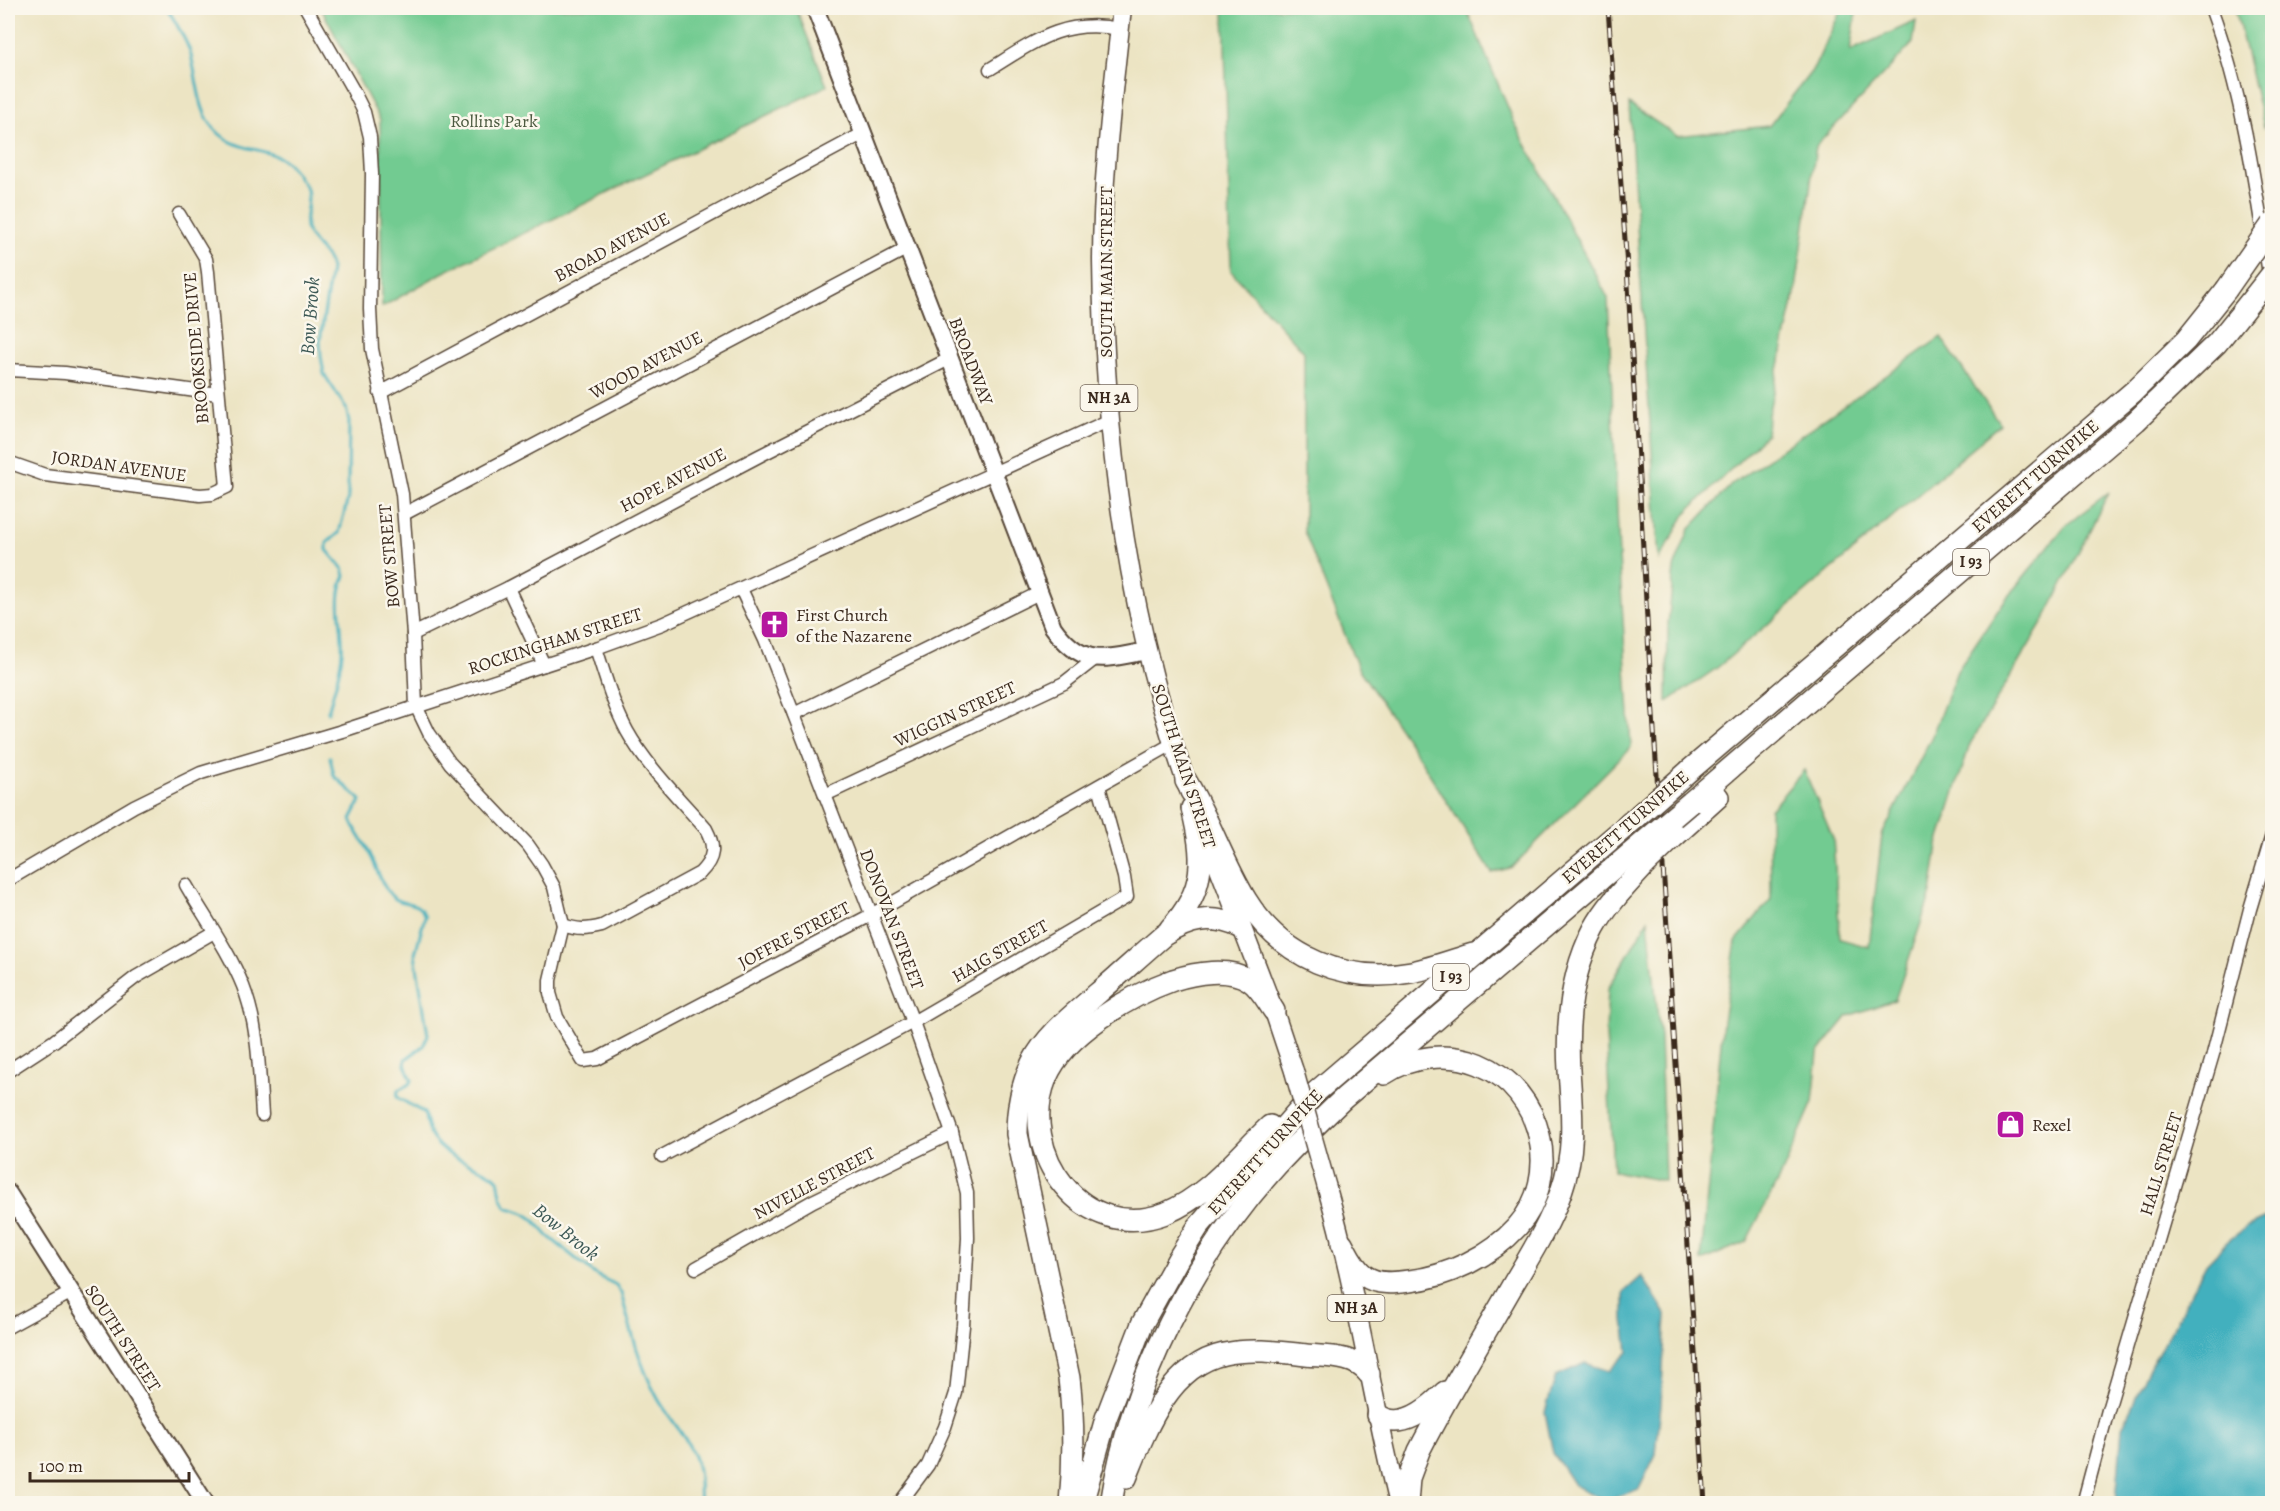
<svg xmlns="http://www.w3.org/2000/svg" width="2280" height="1511" font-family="Alegreya,serif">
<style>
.green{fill:#72cb91;stroke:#567a58;stroke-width:1.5}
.water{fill:#42b0be;stroke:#3e6d6e;stroke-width:1.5}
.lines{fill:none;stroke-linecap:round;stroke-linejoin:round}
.stream{stroke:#42b0be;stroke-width:3}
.street-casing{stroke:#564637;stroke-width:15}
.secondary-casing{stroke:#564637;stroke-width:20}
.primary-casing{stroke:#564637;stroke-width:21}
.highway-casing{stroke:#564637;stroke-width:24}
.street{stroke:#fff;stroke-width:12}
.secondary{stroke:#fff;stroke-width:16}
.primary{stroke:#fff;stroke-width:18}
.highway{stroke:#fff;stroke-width:21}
.rail-casing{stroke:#3b2a1e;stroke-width:5}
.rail{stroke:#fbf7ec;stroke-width:3;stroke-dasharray:9;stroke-linecap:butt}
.primary-bridge-casing{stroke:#564637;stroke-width:21;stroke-linecap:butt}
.highway-bridge-casing{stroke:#564637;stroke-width:24;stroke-linecap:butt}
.primary-bridge{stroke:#fff;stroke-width:18}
.highway-bridge{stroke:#fff;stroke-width:21}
.labels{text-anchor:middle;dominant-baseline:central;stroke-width:5;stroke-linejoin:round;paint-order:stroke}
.shield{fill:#fbf7ec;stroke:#75685c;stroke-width:1.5}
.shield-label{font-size:16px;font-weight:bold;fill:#3b2a1e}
.park-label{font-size:18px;fill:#4c5a40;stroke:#fbf7ec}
.street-label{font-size:18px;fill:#3b2a1e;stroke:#fbf7ec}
.poi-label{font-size:18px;fill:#3b2a1e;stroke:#fbf7ec;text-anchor:start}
.water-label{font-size:20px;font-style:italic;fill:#3d5956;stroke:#fbf7ec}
</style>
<rect width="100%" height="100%" fill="#fbf7ec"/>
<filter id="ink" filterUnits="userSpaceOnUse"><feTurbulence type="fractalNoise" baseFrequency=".0167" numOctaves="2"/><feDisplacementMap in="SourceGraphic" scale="12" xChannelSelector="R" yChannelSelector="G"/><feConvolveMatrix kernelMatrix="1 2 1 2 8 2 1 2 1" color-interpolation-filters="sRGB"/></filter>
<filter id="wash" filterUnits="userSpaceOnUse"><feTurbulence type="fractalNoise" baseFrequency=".008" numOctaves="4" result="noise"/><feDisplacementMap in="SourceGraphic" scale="24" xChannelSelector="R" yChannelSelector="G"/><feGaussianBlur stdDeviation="1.35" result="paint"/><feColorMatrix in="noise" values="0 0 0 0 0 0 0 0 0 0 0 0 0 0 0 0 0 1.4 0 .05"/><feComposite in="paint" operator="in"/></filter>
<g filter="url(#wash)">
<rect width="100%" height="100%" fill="#ece4c3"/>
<g class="green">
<path d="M 321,8 L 796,8 L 827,86 L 442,273 L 382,307 L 380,120 Z"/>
<path d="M 1224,8 L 1466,8 L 1515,124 L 1608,298 L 1619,556 L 1631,747 L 1512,867 L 1492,873 L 1420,759 L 1358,668 L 1304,531 L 1304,352 L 1231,271 Z"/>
<path d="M 1842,8 L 1857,8 L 1850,51 L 1916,21 L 1913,43 L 1816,146 L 1796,289 L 1768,415 L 1767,434 L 1686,513 L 1659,560 L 1629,104 L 1677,136 L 1769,126 L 1814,68 Z"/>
<path d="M 2235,8 L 2272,8 L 2272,107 L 2264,127 Z"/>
<path d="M 1941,337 L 2000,424 L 1717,668 L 1667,702 L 1668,625 L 1674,568 L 1689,530 L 1732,484 Z"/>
<path d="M 2109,492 L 2047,615 L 1970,744 L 1938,845 L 1931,893 L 1895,1000 L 1848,1016 L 1818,1053 L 1813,1102 L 1783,1171 L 1746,1242 L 1701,1261 L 1723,1021 L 1736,941 L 1771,899 L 1770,810 L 1804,770 L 1833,838 L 1840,939 L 1869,947 L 1882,835 L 1931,738 L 1957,671 L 2005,600 L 2065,526 Z"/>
<path d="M 1648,920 L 1660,1037 L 1665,1181 L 1613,1171 L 1606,1033 L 1608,989 Z"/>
</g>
<g class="water">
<path d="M 2272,1215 L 2272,1503 L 2116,1503 L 2122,1428 L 2148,1370 L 2173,1327 L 2206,1264 L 2228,1241 L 2248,1226 Z"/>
<path d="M 1642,1276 L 1666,1314 L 1661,1404 L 1656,1454 L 1639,1489 L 1606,1501 L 1574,1485 L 1553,1453 L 1545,1412 L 1556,1376 L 1585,1363 L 1609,1371 L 1628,1352 L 1624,1319 L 1624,1292 Z"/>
</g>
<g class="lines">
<g class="stream">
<path d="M 167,8 C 175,22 185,37 190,52 C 197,74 197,104 210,123 C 236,161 274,138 297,175 C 300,180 306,185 307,190 C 311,204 302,217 307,231 C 313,246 328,253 331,269 L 320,341 L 321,356 L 324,374 L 346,408 L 349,421 L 348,484 L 348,498 L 339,533 L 327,543 L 327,550 L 343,569 L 345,576 C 333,599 344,627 342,652 C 341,671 333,693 328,712"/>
<path d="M 330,757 L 334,776 L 361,800 L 351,819 C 354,830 362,838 367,848 C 375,861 381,888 394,898 C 407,907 415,898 425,916 L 415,954 L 428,1035 L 423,1046 L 406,1059 L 405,1065 L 412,1080 L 408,1085 L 398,1090 L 397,1097 L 424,1113 C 427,1121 426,1129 431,1136 C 448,1163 477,1161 498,1179 L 501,1196 L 506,1207 L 524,1213 L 533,1219 L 548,1236 L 596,1275 L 616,1285 L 621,1293 C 630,1327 639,1363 656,1395 C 666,1415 684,1432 693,1454 C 696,1461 699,1472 699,1481 C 700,1489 698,1496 701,1504"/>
</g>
</g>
</g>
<g filter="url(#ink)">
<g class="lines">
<defs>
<g id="street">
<path d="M 306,8 L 353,90 L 364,112 L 370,137 L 372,174 L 370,309 L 372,349 L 402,494 L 413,634 L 416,706 L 429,733 L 450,763 L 528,845 L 542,865 L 554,887 L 563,925 L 550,980 L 550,993 L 557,1017 L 583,1061 L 597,1059 L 871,915 L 1174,743"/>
<path d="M 2211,8 C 2245,100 2257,197 2272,294"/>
<path d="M 990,69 C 1035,41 1064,18 1120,29"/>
<path d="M 8,370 L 65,373 L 218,394"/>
<path d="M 380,393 L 862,134"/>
<path d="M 8,462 L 45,475 L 200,495 L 212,494 L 227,487 L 208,272 L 206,259 L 179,214"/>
<path d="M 404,514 L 906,249"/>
<path d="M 508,588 L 544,665"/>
<path d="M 741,589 L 765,640 L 913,1022 L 952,1133 L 967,1193 L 968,1238 L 963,1326 L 956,1393 L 945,1427 L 928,1465 L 899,1504"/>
<path d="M 413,634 L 508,588 L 759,456 L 949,359"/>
<path d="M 794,714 L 1039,593"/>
<path d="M 825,795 L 1064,683 L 1096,658"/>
<path d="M 8,880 L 134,806 L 201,773 L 342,731 L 596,648 L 662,624 L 1110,420"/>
<path d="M 186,885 C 205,918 229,951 243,986 C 259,1027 259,1071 262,1115"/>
<path d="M 563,925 C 577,930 587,930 602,926 L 700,873 C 715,858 715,846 706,829 C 679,798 647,767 627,731 C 613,705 605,676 596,648"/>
<path d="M 8,1071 L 54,1041 L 136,977 L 214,932"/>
<path d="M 662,1156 L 913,1022 L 1127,897 L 1124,877 L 1099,786"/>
<path d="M 696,1268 L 813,1201 L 952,1133"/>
<path d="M 8,1327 L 70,1293"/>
<path d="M 2083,1504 L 2108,1410 L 2213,1054 L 2250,909 L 2272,835"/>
</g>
<g id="secondary">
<path d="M 815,8 L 1053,627 C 1082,668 1104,659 1147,651"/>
<path d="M 8,1193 L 206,1504"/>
</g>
<g id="primary">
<path d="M 1122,8 C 1113,92 1102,177 1102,261 C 1104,442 1128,623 1190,793"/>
<path d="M 1214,855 L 1274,1011 L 1294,1071"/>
<path d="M 1327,1188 C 1357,1292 1372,1399 1398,1504"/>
</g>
<g id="highway">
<path d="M 1690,770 L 2133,392 L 2186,340 L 2226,290"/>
<path d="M 1186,781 C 1209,819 1223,862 1246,900 C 1282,958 1345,984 1411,972 C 1432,968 1453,960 1473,954"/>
<path d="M 1691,802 L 2136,421 L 2217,343 L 2242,312"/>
<path d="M 1676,835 L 1718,797"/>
<path d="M 1170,929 C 1207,889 1204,858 1192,808"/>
<path d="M 1270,1126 C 1238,1156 1208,1196 1166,1213 C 1084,1245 1016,1153 1046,1078 C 1064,1034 1131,995 1173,980 C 1195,973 1228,967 1249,980 C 1260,987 1267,1001 1274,1011"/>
<path d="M 1342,1243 C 1348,1254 1354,1268 1365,1276 C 1377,1285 1395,1283 1409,1281 C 1447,1277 1491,1256 1517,1227 C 1563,1176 1543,1090 1479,1064 C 1449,1052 1410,1056 1384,1074"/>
<path d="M 1378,1415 C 1401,1432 1428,1409 1445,1392"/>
<path d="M 1126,1478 C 1145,1431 1168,1366 1224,1354 C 1250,1348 1280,1352 1306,1355 C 1327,1357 1355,1355 1369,1374"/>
<path d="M 1070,1504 C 1074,1461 1074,1420 1069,1378 L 1017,1134 C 1017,1109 1021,1086 1032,1063 C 1047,1034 1074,1014 1098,993 C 1120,974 1142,954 1164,935 C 1190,919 1211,914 1240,927"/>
<path d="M 1082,1504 L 1106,1418 L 1142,1324 L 1178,1259 L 1198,1227 L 1309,1098 L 1639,815"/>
<path d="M 1111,1504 C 1130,1381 1194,1257 1277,1165 C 1298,1142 1321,1120 1344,1098 L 1631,853"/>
<path d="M 1407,1504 L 1409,1478 L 1419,1451 C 1447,1396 1480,1342 1511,1288 C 1529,1257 1549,1226 1561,1192 C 1576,1149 1572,1114 1569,1070 C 1566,1021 1571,973 1594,929 C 1607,905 1627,885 1645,865"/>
</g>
</defs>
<use href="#street" class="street-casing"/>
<use href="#secondary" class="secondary-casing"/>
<use href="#primary" class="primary-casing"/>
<use href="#highway" class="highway-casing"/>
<use href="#street" class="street"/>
<use href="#secondary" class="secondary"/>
<use href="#primary" class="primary"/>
<use href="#highway" class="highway"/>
<defs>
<path id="rail" d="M 1608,8 L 1627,267 L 1649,654 L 1705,1504"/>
</defs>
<use href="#rail" class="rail-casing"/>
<use href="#rail" class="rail"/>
<defs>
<path id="primary-bridge" d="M 1294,1071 L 1327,1188"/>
<g id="highway-bridge">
<path d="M 2226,290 L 2272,224"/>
<path d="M 2242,312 L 2272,274"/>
<path d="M 1639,815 L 1690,770"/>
<path d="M 1631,853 L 1691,802"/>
<path d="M 1645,865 L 1676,835"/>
</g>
</defs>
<use href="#primary-bridge" class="primary-bridge-casing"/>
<use href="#highway-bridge" class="highway-bridge-casing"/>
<use href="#primary-bridge" class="primary-bridge"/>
<use href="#highway-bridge" class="highway-bridge"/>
</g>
</g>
<defs>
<symbol id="church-square" viewBox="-11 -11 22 22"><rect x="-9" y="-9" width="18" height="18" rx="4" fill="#b5179e" stroke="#fbf7ec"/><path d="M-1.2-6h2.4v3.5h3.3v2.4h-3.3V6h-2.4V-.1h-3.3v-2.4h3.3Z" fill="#fff"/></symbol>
<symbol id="shop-square" viewBox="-11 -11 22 22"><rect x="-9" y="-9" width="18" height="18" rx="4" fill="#b5179e" stroke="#fbf7ec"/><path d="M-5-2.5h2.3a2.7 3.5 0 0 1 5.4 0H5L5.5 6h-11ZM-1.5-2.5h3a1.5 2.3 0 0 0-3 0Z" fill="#fff"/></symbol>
</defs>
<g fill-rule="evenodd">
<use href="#church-square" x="758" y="608" width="33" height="33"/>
<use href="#shop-square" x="1994" y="1108" width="33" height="33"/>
</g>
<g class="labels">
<g class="shield">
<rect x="1080.5" y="385" width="57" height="26" rx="4.5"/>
<rect x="1953" y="549" width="36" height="26" rx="4.5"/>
<rect x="1433" y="964" width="36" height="26" rx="4.5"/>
<rect x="1327.5" y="1295" width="57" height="26" rx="4.5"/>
</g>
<g class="shield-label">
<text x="1109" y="398">NH 3A</text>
<text x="1971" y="562">I 93</text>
<text x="1451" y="977">I 93</text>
<text x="1356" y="1308">NH 3A</text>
</g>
<g class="park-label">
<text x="494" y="121">Rollins Park</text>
</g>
<g class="street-label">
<text transform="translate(612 247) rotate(-28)">BROAD AVENUE</text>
<text transform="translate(1106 272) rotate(-90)">SOUTH MAIN STREET</text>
<text transform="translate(196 348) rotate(-95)">BROOKSIDE DRIVE</text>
<text transform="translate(971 361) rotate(69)">BROADWAY</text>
<text transform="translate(646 365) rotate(-28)">WOOD AVENUE</text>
<text transform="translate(119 466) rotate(8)">JORDAN AVENUE</text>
<text transform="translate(2035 476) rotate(-41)">EVERETT TURNPIKE</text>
<text transform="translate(673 480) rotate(-28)">HOPE AVENUE</text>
<text transform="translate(389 556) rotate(-95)">BOW STREET</text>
<text transform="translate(555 641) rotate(-18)">ROCKINGHAM STREET</text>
<text transform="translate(955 714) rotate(-25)">WIGGIN STREET</text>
<text transform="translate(1184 766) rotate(72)">SOUTH MAIN STREET</text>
<text transform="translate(1625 827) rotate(-41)">EVERETT TURNPIKE</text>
<text transform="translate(892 919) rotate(69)">DONOVAN STREET</text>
<text transform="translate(794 935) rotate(-28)">JOFFRE STREET</text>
<text transform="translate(1000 951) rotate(-30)">HAIG STREET</text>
<text transform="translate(1265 1152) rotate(-48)">EVERETT TURNPIKE</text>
<text transform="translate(2161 1164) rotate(-73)">HALL STREET</text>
<text transform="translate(814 1183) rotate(-28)">NIVELLE STREET</text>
<text transform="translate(123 1338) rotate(57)">SOUTH STREET</text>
</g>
<g class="poi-label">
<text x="796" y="615">First Church<tspan x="796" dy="21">of the Nazarene</tspan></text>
<text x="2032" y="1125">Rexel</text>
</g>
<g class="water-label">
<text transform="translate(310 316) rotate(-86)">Bow Brook</text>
<text transform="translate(566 1232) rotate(39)">Bow Brook</text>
</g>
</g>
<rect width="2280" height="1511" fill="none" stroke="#fbf7ec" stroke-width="30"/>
<path d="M30 1472v9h159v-9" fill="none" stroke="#3b2a1e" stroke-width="3"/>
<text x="39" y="1472" font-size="18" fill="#3b2a1e" stroke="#fbf7ec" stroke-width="4.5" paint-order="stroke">100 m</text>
</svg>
